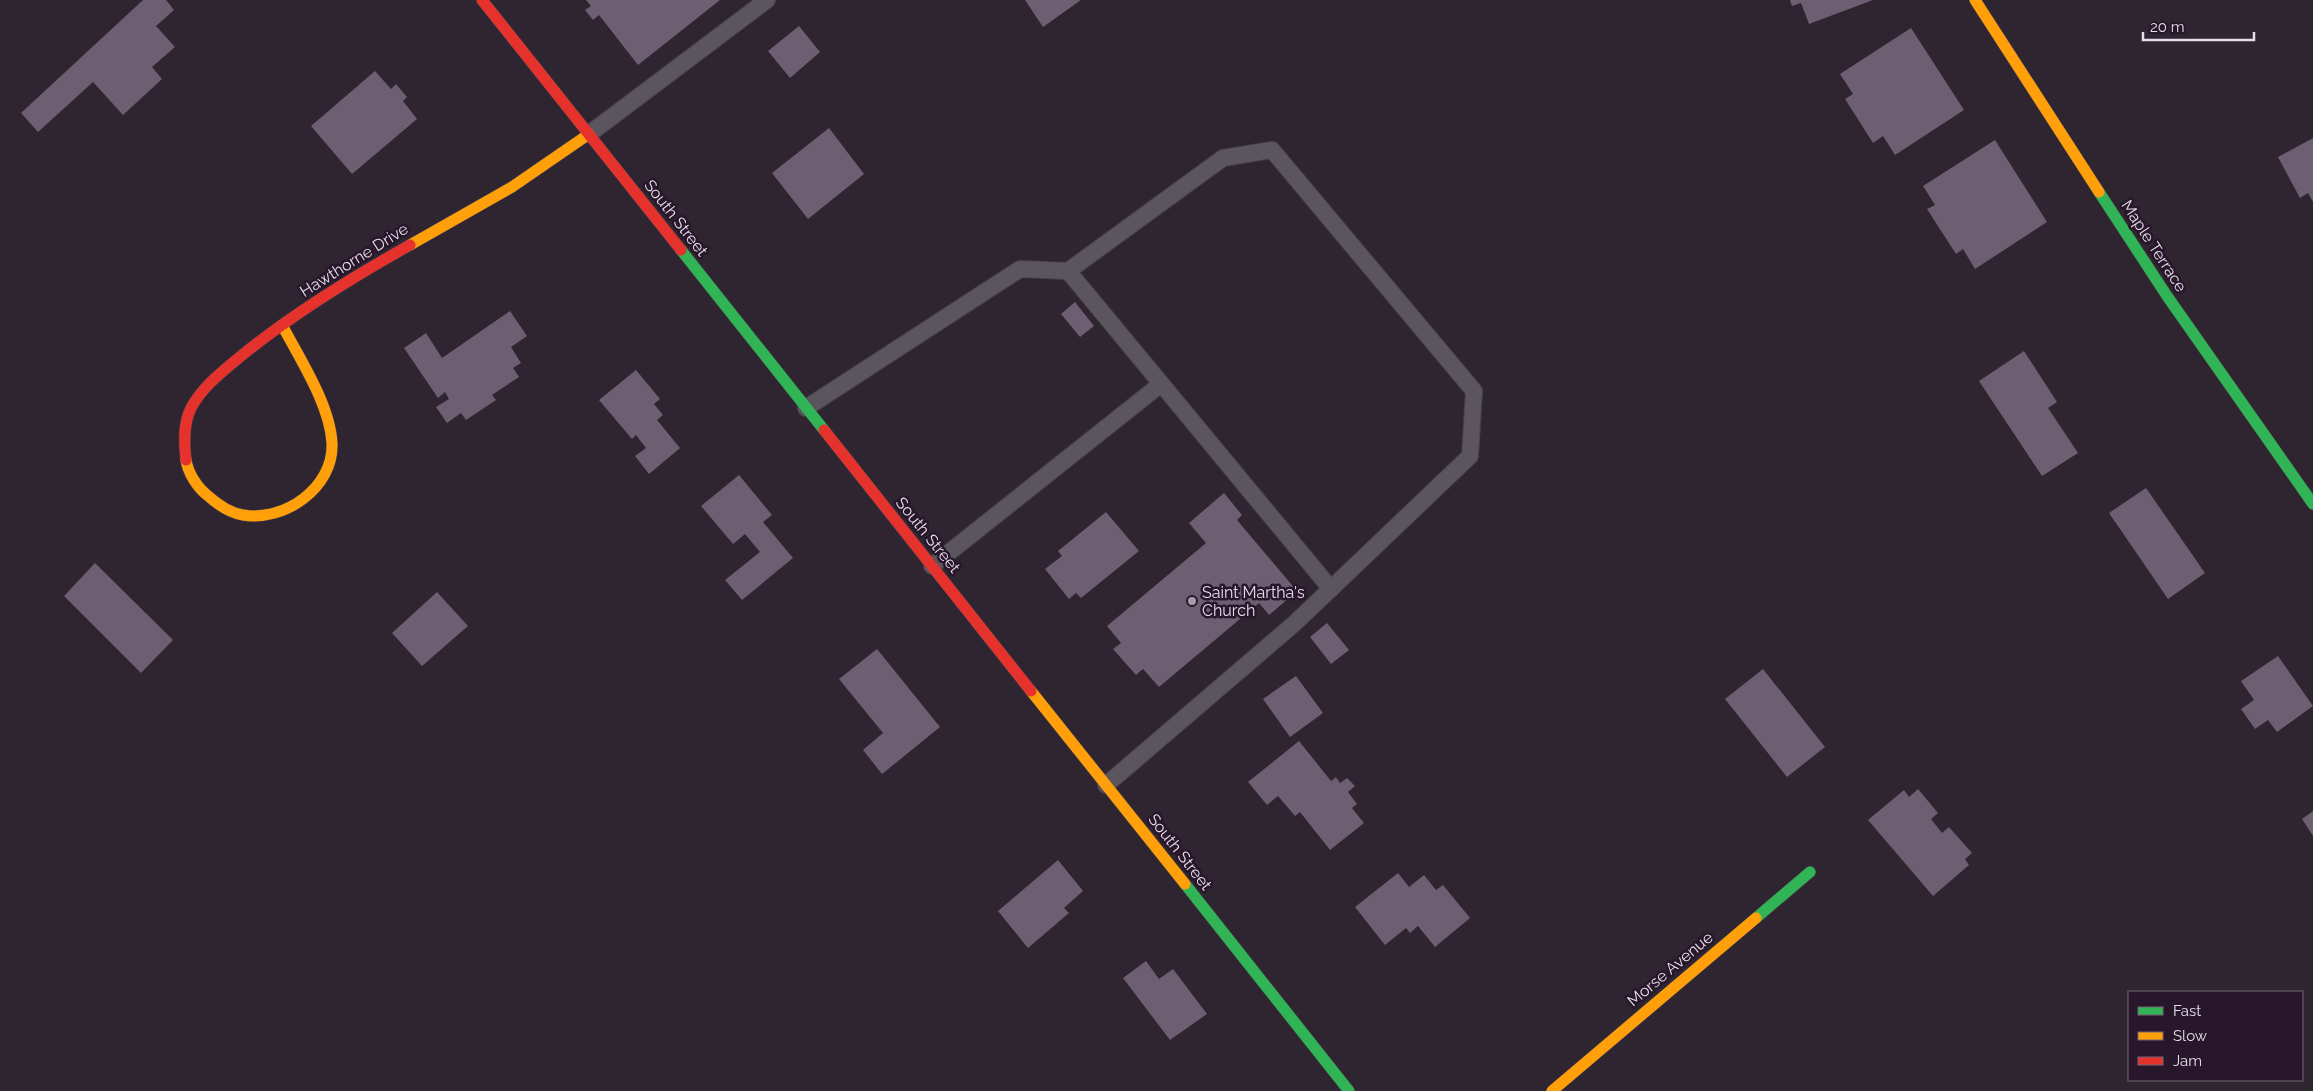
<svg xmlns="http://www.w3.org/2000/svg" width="2313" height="1091" font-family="Raleway,sans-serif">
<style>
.building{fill:#6d5e71}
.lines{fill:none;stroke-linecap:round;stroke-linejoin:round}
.lane-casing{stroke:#48404a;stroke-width:18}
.fast-casing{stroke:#48404a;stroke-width:12}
.slow-casing{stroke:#48404a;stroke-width:12}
.jam-casing{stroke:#48404a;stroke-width:12}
.lane{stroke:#5b555d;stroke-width:16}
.fast{stroke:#30b455;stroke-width:11}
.slow{stroke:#ff9f0a;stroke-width:11}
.jam{stroke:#e5322d;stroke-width:11}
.poi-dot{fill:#a69ca9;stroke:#28172b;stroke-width:2}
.labels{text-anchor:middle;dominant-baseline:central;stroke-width:5;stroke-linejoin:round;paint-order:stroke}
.street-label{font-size:16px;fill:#e7dcea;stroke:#28172b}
.poi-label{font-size:16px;fill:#e7dcea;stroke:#28172b;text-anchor:start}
</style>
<rect width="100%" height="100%" fill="#2e2531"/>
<g class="building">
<path d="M 143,0 L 166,0 L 174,10 L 156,26 L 175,47 L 152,67 L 162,79 L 123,115 L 93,82 L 38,132 L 21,113 Z"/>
<path d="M 586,0 L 720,0 L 638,65 L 599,15 L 593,20 L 585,10 L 591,6 Z"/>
<path d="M 1025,0 L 1081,0 L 1043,27 Z"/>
<path d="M 1790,0 L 1873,0 L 1809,24 L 1801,3 L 1792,6 Z"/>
<path d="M 799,26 L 820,52 L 790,78 L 768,51 Z"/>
<path d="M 1911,28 L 1964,110 L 1895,155 L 1883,136 L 1873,143 L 1845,99 L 1853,94 L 1840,74 Z"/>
<path d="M 375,71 L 391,89 L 396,84 L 407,97 L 403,101 L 417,119 L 352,174 L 311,126 Z"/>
<path d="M 829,128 L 864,174 L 808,219 L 772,173 Z"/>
<path d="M 2313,138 L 2313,202 L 2308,193 L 2300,198 L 2278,157 Z"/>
<path d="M 1995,140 L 2047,222 L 1975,269 L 1963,249 L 1956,254 L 1927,209 L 1935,205 L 1923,186 Z"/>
<path d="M 1075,302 L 1094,326 L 1080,337 L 1061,314 Z"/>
<path d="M 510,311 L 527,336 L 511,347 L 521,363 L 513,368 L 519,377 L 492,395 L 496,400 L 466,420 L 461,413 L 447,423 L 436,407 L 449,399 L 445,392 L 438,398 L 404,348 L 426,333 L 442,358 Z"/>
<path d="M 2024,351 L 2057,402 L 2048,408 L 2078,453 L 2042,476 L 1979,381 Z"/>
<path d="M 636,370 L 660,399 L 654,404 L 663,415 L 657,420 L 680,448 L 649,474 L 635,456 L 646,448 L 636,435 L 632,439 L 599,400 Z"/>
<path d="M 739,475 L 772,515 L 763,522 L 793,558 L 742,600 L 725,580 L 760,552 L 745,534 L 733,544 L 701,506 Z"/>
<path d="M 2146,488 L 2205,573 L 2168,599 L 2109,513 Z"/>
<path d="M 1224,493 L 1242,515 L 1237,520 L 1297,591 L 1269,615 L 1259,603 L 1159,687 L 1143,669 L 1136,675 L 1113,649 L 1121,643 L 1107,626 L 1206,543 L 1189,523 Z"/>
<path d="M 1106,512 L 1139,551 L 1081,598 L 1076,593 L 1069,599 L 1045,569 L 1062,556 L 1058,551 Z"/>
<path d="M 95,563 L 173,640 L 141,673 L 64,596 Z"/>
<path d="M 437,592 L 468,626 L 422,666 L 392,633 Z"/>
<path d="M 1327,623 L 1349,650 L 1331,664 L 1310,637 Z"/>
<path d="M 877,649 L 940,727 L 882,774 L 863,750 L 883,733 L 839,679 Z"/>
<path d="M 2278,656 L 2313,706 L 2277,732 L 2268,720 L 2255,729 L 2241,709 L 2254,700 L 2241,681 Z"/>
<path d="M 1763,669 L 1825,747 L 1787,777 L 1725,699 Z"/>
<path d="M 1296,676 L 1323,713 L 1290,737 L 1263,699 Z"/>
<path d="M 1299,741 L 1331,781 L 1336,777 L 1340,783 L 1347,778 L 1355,786 L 1348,792 L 1357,804 L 1352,808 L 1364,823 L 1330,850 L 1300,812 L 1295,816 L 1278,796 L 1267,805 L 1248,782 Z"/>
<path d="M 1918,789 L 1938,813 L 1931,819 L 1942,833 L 1949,827 L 1972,853 L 1965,859 L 1969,865 L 1933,896 L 1868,820 L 1904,790 L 1909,797 Z"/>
<path d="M 2313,811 L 2313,836 L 2302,819 Z"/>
<path d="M 1058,860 L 1083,891 L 1064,908 L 1069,913 L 1028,948 L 998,911 Z"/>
<path d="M 1398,873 L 1409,887 L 1424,875 L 1436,890 L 1443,885 L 1470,918 L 1435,947 L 1418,926 L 1410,933 L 1406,928 L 1385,945 L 1355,907 Z"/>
<path d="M 1146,961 L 1159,979 L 1173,969 L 1207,1014 L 1170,1040 L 1123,978 Z"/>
</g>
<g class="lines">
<defs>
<g id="lane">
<path d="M 589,134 L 767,0"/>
<path d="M 1068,271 L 1331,589"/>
<path d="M 806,408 L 1020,269 L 1068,271 L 1223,158 L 1272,150 L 1474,391 L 1470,456 L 1295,623 L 1106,785"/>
<path d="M 932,566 L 1161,384"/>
</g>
<g id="fast">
<path d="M 2099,192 L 2167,296 L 2313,504"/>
<path d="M 681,250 L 824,430"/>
<path d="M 1185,884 L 1349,1091"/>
<path d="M 1756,918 L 1810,872"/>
</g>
<g id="slow">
<path d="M 1975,0 L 2099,192"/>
<path d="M 410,245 L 512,187 L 589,134"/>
<path d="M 186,460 C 188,473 197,487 207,495 C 217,504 230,513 243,515 C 284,522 334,488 332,443 C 330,405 300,359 282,325"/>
<path d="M 1031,691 L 1185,884"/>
<path d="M 1552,1091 L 1756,918"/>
</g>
<g id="jam">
<path d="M 482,0 L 681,250"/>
<path d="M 824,430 L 1031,691"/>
<path d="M 186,460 C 184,443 183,424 191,408 C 202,387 223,371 241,356 C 294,313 351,278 410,245"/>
</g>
</defs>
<use href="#lane" class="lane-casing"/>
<use href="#fast" class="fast-casing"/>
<use href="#slow" class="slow-casing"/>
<use href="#jam" class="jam-casing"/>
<use href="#lane" class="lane"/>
<use href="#fast" class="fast"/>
<use href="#slow" class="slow"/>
<use href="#jam" class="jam"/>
</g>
<circle class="poi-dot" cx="1192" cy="601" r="5"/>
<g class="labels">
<g class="street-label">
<text transform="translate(676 218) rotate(52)">South Street</text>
<text transform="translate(2154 246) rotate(57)">Maple Terrace</text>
<text transform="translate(354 260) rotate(-32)">Hawthorne Drive</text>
<text transform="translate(928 535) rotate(51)">South Street</text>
<text transform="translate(1180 852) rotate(52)">South Street</text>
<text transform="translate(1670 969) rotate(-40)">Morse Avenue</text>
</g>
<g class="poi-label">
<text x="1202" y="592">Saint Martha's<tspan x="1202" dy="18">Church</tspan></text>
</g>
</g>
<rect x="2128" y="991" width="175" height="90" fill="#28172b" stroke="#746677"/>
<rect x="2138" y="1007" width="25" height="8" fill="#30b455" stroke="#746677"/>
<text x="2173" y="1016" font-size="15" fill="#e7dcea">Fast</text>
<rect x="2138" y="1032" width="25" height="8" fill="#ff9f0a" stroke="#746677"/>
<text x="2173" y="1041" font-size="15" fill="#e7dcea">Slow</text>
<rect x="2138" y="1057" width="25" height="8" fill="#e5322d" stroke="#746677"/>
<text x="2173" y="1066" font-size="15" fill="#e7dcea">Jam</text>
<path d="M2143 32v8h111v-8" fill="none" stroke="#e7dcea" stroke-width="2.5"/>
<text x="2150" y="32" font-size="15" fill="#e7dcea" stroke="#28172b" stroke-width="4" paint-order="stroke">20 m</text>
</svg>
